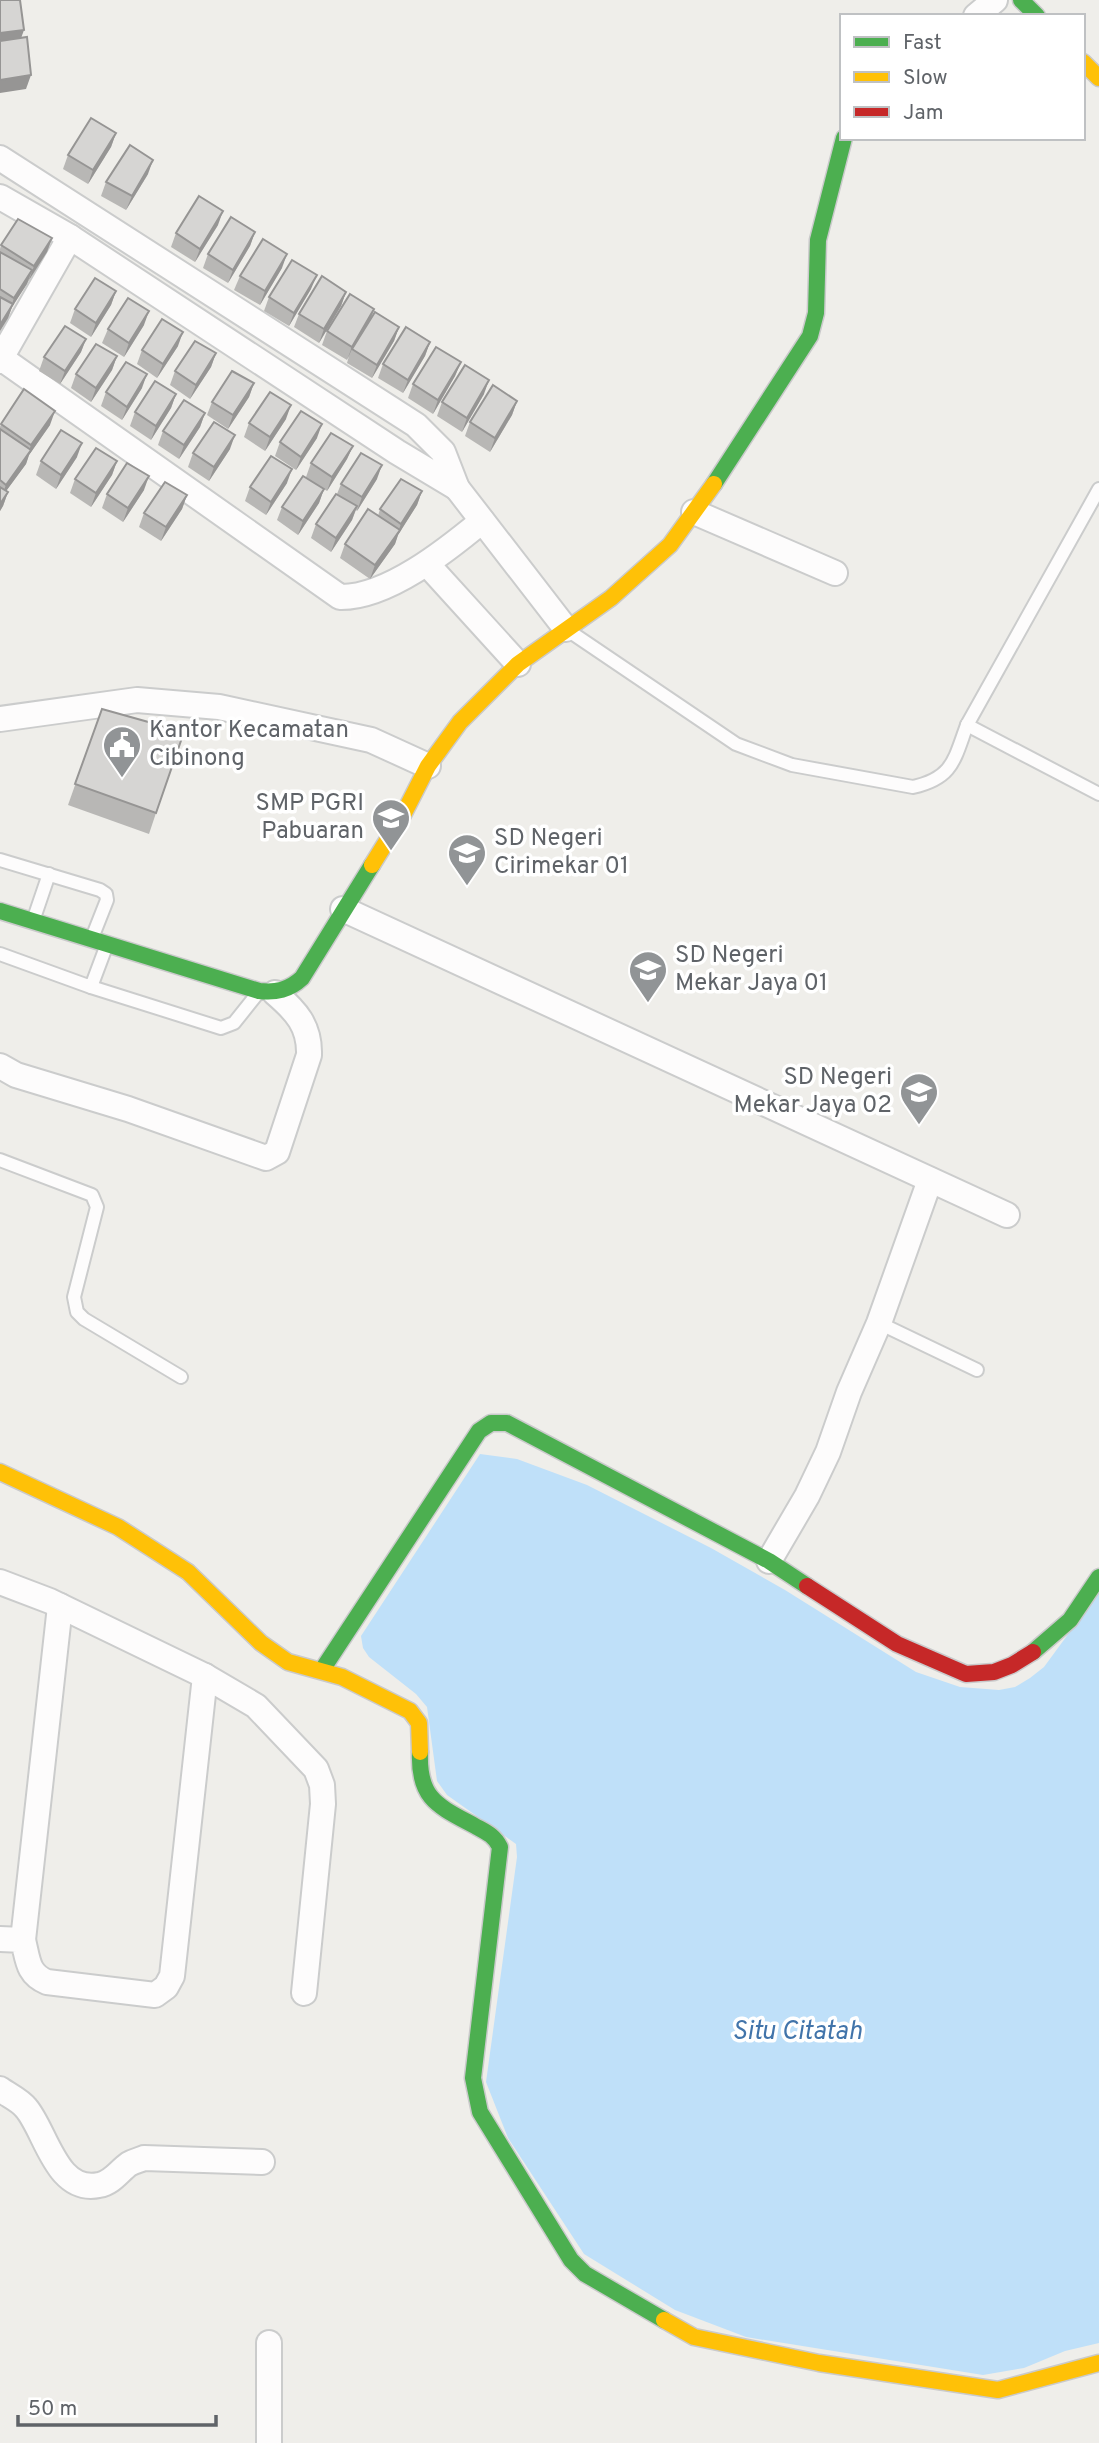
<svg xmlns="http://www.w3.org/2000/svg" width="1099" height="2443" font-family="Overpass,sans-serif">
<style>
.water{fill:#bfe0f9}
.lines{fill:none;stroke-linecap:round;stroke-linejoin:round}
.lane-casing{stroke:#cbcccc;stroke-width:16}
.street-casing{stroke:#cbcccc;stroke-width:28}
.fast-casing{stroke:#cacacb;stroke-width:19}
.slow-casing{stroke:#cacacb;stroke-width:19}
.jam-casing{stroke:#cacacb;stroke-width:19}
.lane{stroke:#fdfcfc;stroke-width:12}
.street{stroke:#fdfcfc;stroke-width:24}
.fast{stroke:#4caf50;stroke-width:16}
.slow{stroke:#ffc107;stroke-width:16}
.jam{stroke:#c62828;stroke-width:16}
.wall{fill:#b8b7b5}
.shaded-wall{fill:#969594}
.building{fill:#d6d5d3;stroke:#969594;stroke-width:2}
.labels{text-anchor:middle;dominant-baseline:central;stroke-width:7;stroke-linejoin:round;paint-order:stroke}
.poi-label{font-size:24px;fill:#5f6368;stroke:#fff;text-anchor:start}
.water-label{font-size:26px;font-style:italic;fill:#4174aa;stroke:#fff}
</style>
<rect width="100%" height="100%" fill="#efeeea"/>
<path class="water" d="M 480,1454 L 517,1459 L 587,1485 L 711,1548 L 785,1590 L 916,1672 L 960,1687 L 999,1690 L 1015,1687 L 1030,1678 L 1044,1667 L 1099,1592 L 1099,2343 L 1065,2351 L 1024,2368 L 983,2375 L 746,2337 L 675,2310 L 584,2254 L 508,2138 L 486,2082 L 517,1857 L 516,1844 L 447,1795 L 437,1781 L 427,1707 L 416,1694 L 369,1657 L 363,1648 L 361,1636 Z"/>
<g class="lines">
<defs>
<g id="lane">
<path d="M 569,631 L 736,744 L 792,765 L 913,787 C 953,778 954,760 967,725 L 1099,489"/>
<path d="M 967,725 L 1099,794"/>
<path d="M 0,860 L 100,890 L 106,894 L 107,900 L 92,938"/>
<path d="M 33,921 L 49,874"/>
<path d="M 0,954 L 91,987 L 106,947"/>
<path d="M 91,987 L 221,1028 L 234,1023 L 258,993"/>
<path d="M 0,1160 L 92,1195 L 97,1207 L 74,1297 L 77,1312 L 84,1319 L 181,1377"/>
<path d="M 879,1323 L 977,1370"/>
</g>
<g id="street">
<path d="M 976,16 L 995,0"/>
<path d="M 0,158 L 416,425 L 443,452 L 457,488 L 566,629"/>
<path d="M 0,197 L 70,237 L 397,452 L 457,488"/>
<path d="M 1,358 L 70,237"/>
<path d="M 0,361 L 1,358 L 340,597 C 387,598 447,550 482,521"/>
<path d="M 694,512 L 835,573"/>
<path d="M 428,565 L 518,664"/>
<path d="M 0,719 L 137,700 L 219,707 L 371,740 L 428,766"/>
<path d="M 343,909 L 1007,1215"/>
<path d="M 0,1066 L 16,1075 L 128,1109 L 266,1158 L 277,1152 L 309,1055 C 310,1026 296,1011 275,993"/>
<path d="M 769,1561 L 807,1496 L 828,1452 L 849,1392 L 879,1323 L 930,1180"/>
<path d="M 0,1582 L 50,1601 L 205,1676 L 256,1706 L 316,1769 L 322,1785 L 323,1804 L 304,1993"/>
<path d="M 0,1939 L 23,1940 C 28,1959 27,1974 47,1982 L 155,1995 L 166,1987 L 172,1976 L 205,1676"/>
<path d="M 23,1940 L 60,1606"/>
<path d="M 0,2089 C 8,2095 20,2100 26,2108 C 46,2131 56,2194 99,2185 C 112,2183 119,2171 129,2164 C 134,2161 140,2160 144,2158 L 262,2162"/>
<path d="M 269,2443 L 269,2343"/>
</g>
<g id="fast">
<path d="M 1021,0 L 1037,16"/>
<path d="M 714,484 L 810,336 L 816,313 L 818,240 L 844,138"/>
<path d="M 0,911 L 259,991 C 276,993 289,990 302,978 L 372,865"/>
<path d="M 1033,1652 L 1070,1620 L 1099,1577"/>
<path d="M 322,1670 L 479,1431 L 491,1423 L 507,1423 L 769,1561 L 807,1586"/>
<path d="M 420,1752 C 418,1799 438,1806 475,1826 C 486,1832 494,1835 500,1847 L 473,2078 L 480,2112 L 571,2260 L 585,2274 L 664,2320"/>
</g>
<g id="slow">
<path d="M 1083,62 L 1099,78"/>
<path d="M 372,865 L 403,815 L 428,766 L 460,722 L 518,664 L 611,598 L 670,545 L 714,484"/>
<path d="M 0,1472 L 118,1527 L 188,1572 L 261,1643 L 288,1662 L 342,1677 L 410,1711 L 419,1723 L 420,1752"/>
<path d="M 664,2320 L 694,2337 L 819,2363 L 998,2390 L 1099,2363"/>
</g>
<path id="jam" d="M 807,1586 L 897,1644 L 966,1674 L 994,1672 L 1012,1665 L 1033,1652"/>
</defs>
<use href="#lane" class="lane-casing"/>
<use href="#street" class="street-casing"/>
<use href="#fast" class="fast-casing"/>
<use href="#slow" class="slow-casing"/>
<use href="#jam" class="jam-casing"/>
<use href="#lane" class="lane"/>
<use href="#street" class="street"/>
<use href="#fast" class="fast"/>
<use href="#slow" class="slow"/>
<use href="#jam" class="jam"/>
</g>
<g class="wall">
<path d="M 116,133 L 111,147 L 88,184 L 63,169 L 68,155 Z"/>
<path d="M 148,174 L 126,210 L 101,196 L 106,182 Z"/>
<path d="M 218,225 L 195,262 L 171,247 L 176,233 Z"/>
<path d="M 255,232 L 250,246 L 228,283 L 203,268 L 208,254 Z"/>
<path d="M 52,238 L 47,252 L 12,307 L 8,318 L 0,331 L 0,249 L 1,245 Z"/>
<path d="M 282,268 L 260,305 L 234,290 L 240,276 Z"/>
<path d="M 311,289 L 289,326 L 264,311 L 269,297 Z"/>
<path d="M 116,291 L 111,305 L 91,337 L 70,323 L 75,309 Z"/>
<path d="M 346,292 L 341,306 L 319,343 L 294,327 L 299,314 Z"/>
<path d="M 374,309 L 370,320 L 399,327 L 394,341 L 372,378 L 347,363 L 349,356 L 347,360 L 322,345 L 327,331 Z"/>
<path d="M 144,325 L 124,357 L 102,343 L 108,329 Z"/>
<path d="M 86,339 L 81,352 L 60,384 L 39,371 L 44,357 Z"/>
<path d="M 430,342 L 425,356 L 403,393 L 378,378 L 383,364 Z"/>
<path d="M 178,346 L 157,378 L 137,364 L 142,350 Z"/>
<path d="M 216,353 L 211,367 L 190,399 L 170,385 L 175,371 Z"/>
<path d="M 117,356 L 112,370 L 91,402 L 71,388 L 76,374 Z"/>
<path d="M 461,362 L 455,376 L 433,414 L 408,398 L 413,384 Z"/>
<path d="M 254,383 L 249,397 L 228,429 L 207,415 L 212,402 Z"/>
<path d="M 142,388 L 122,420 L 101,406 L 106,392 Z"/>
<path d="M 176,394 L 171,408 L 151,440 L 130,426 L 135,412 Z"/>
<path d="M 484,394 L 462,432 L 437,416 L 442,402 Z"/>
<path d="M 517,401 L 512,415 L 490,452 L 465,436 L 470,422 Z"/>
<path d="M 205,413 L 200,427 L 179,459 L 158,445 L 163,431 Z"/>
<path d="M 286,419 L 265,451 L 244,437 L 249,423 Z"/>
<path d="M 1,424 L 50,425 L 29,455 L 26,464 L 6,491 L 8,492 L 3,506 L 0,511 L 0,427 Z"/>
<path d="M 317,438 L 296,470 L 275,456 L 280,442 Z"/>
<path d="M 353,446 L 347,459 L 327,491 L 324,489 L 319,503 L 298,535 L 277,520 L 282,507 L 306,477 L 311,463 Z"/>
<path d="M 230,449 L 209,481 L 188,467 L 193,453 Z"/>
<path d="M 77,457 L 56,489 L 36,475 L 41,461 Z"/>
<path d="M 117,461 L 112,475 L 91,507 L 70,493 L 75,479 Z"/>
<path d="M 377,479 L 357,511 L 356,510 L 352,520 L 331,552 L 311,538 L 316,524 L 337,494 L 341,484 Z"/>
<path d="M 287,483 L 266,515 L 245,501 L 250,487 Z"/>
<path d="M 144,490 L 123,522 L 102,508 L 107,494 Z"/>
<path d="M 422,491 L 417,505 L 398,535 L 395,544 L 370,579 L 340,558 L 345,544 L 378,516 L 380,509 Z"/>
<path d="M 187,495 L 182,509 L 161,541 L 139,527 L 144,513 Z"/>
<path d="M 102,709 L 156,813 L 149,834 L 68,805 Z"/>
</g>
<g class="shaded-wall">
<path d="M 24,30 L 19,44 L 0,46 L 0,33 Z"/>
<path d="M 31,75 L 26,89 L 0,93 L 0,80 Z"/>
<path d="M 116,133 L 111,147 L 88,184 L 93,170 Z"/>
<path d="M 153,160 L 148,174 L 126,210 L 132,196 Z"/>
<path d="M 223,211 L 218,225 L 195,262 L 200,249 Z"/>
<path d="M 255,232 L 250,246 L 228,283 L 233,270 Z"/>
<path d="M 52,238 L 47,252 L 29,280 L 34,266 Z"/>
<path d="M 287,254 L 282,268 L 260,305 L 265,291 Z"/>
<path d="M 32,270 L 27,284 L 12,307 L 8,318 L 0,331 L 0,325 L 10,310 L 14,298 Z"/>
<path d="M 317,275 L 311,289 L 289,326 L 294,313 Z"/>
<path d="M 116,291 L 111,305 L 91,337 L 96,323 Z"/>
<path d="M 346,292 L 341,306 L 319,343 L 324,329 Z"/>
<path d="M 374,309 L 369,323 L 352,349 L 347,360 L 352,347 Z"/>
<path d="M 149,311 L 144,325 L 124,357 L 129,343 Z"/>
<path d="M 399,327 L 394,341 L 372,378 L 377,365 Z"/>
<path d="M 183,332 L 178,346 L 157,378 L 163,364 Z"/>
<path d="M 86,339 L 81,352 L 60,384 L 65,371 Z"/>
<path d="M 430,342 L 425,356 L 403,393 L 408,380 Z"/>
<path d="M 216,353 L 211,367 L 190,399 L 196,385 Z"/>
<path d="M 117,356 L 112,370 L 91,402 L 96,388 Z"/>
<path d="M 461,362 L 455,376 L 433,414 L 438,400 Z"/>
<path d="M 147,374 L 142,388 L 122,420 L 127,407 Z"/>
<path d="M 489,380 L 484,394 L 462,432 L 467,418 Z"/>
<path d="M 254,383 L 249,397 L 228,429 L 233,415 Z"/>
<path d="M 176,394 L 171,408 L 151,440 L 156,426 Z"/>
<path d="M 517,401 L 512,415 L 490,452 L 495,438 Z"/>
<path d="M 291,405 L 286,419 L 265,451 L 270,437 Z"/>
<path d="M 55,411 L 50,425 L 29,455 L 26,464 L 1,498 L 6,485 L 28,454 L 31,445 Z"/>
<path d="M 205,413 L 200,427 L 179,459 L 184,445 Z"/>
<path d="M 322,424 L 317,438 L 296,470 L 301,457 Z"/>
<path d="M 235,435 L 230,449 L 209,481 L 214,467 Z"/>
<path d="M 82,443 L 77,457 L 56,489 L 61,475 Z"/>
<path d="M 353,446 L 347,459 L 327,491 L 332,477 Z"/>
<path d="M 117,461 L 112,475 L 91,507 L 96,493 Z"/>
<path d="M 382,465 L 377,479 L 357,511 L 362,497 Z"/>
<path d="M 292,469 L 287,483 L 266,515 L 271,502 Z"/>
<path d="M 149,476 L 144,490 L 123,522 L 128,508 Z"/>
<path d="M 324,489 L 319,503 L 298,535 L 303,521 Z"/>
<path d="M 422,491 L 417,505 L 398,535 L 395,544 L 370,579 L 375,565 L 398,532 L 401,524 Z"/>
<path d="M 8,492 L 3,506 L 0,511 L 0,504 Z"/>
<path d="M 187,495 L 182,509 L 161,541 L 166,527 Z"/>
<path d="M 357,506 L 352,520 L 331,552 L 336,538 Z"/>
</g>
<g class="building">
<path d="M 0,0 L 20,0 L 24,30 L 0,33 Z"/>
<path d="M 27,37 L 31,75 L 0,80 L 0,41 Z"/>
<path d="M 91,118 L 116,133 L 93,170 L 68,155 Z"/>
<path d="M 130,145 L 153,160 L 132,196 L 106,182 Z"/>
<path d="M 199,196 L 223,211 L 200,249 L 176,233 Z"/>
<path d="M 231,217 L 255,232 L 233,270 L 208,254 Z"/>
<path d="M 18,219 L 52,238 L 34,266 L 1,245 Z"/>
<path d="M 263,239 L 287,254 L 265,291 L 240,276 Z"/>
<path d="M 0,252 L 32,270 L 14,298 L 0,289 Z"/>
<path d="M 292,260 L 317,275 L 294,313 L 269,297 Z"/>
<path d="M 322,276 L 346,292 L 324,329 L 299,314 Z"/>
<path d="M 95,278 L 116,291 L 96,323 L 75,309 Z"/>
<path d="M 350,294 L 374,309 L 352,347 L 327,331 Z"/>
<path d="M 0,297 L 13,304 L 0,325 Z"/>
<path d="M 128,298 L 149,311 L 129,343 L 108,329 Z"/>
<path d="M 375,312 L 399,327 L 377,365 L 352,349 Z"/>
<path d="M 162,319 L 183,332 L 163,364 L 142,350 Z"/>
<path d="M 65,326 L 86,339 L 65,371 L 44,357 Z"/>
<path d="M 406,327 L 430,342 L 408,380 L 383,364 Z"/>
<path d="M 195,341 L 216,353 L 196,385 L 175,371 Z"/>
<path d="M 96,344 L 117,356 L 96,388 L 76,374 Z"/>
<path d="M 436,347 L 461,362 L 438,400 L 413,384 Z"/>
<path d="M 126,362 L 147,374 L 127,407 L 106,392 Z"/>
<path d="M 465,365 L 489,380 L 467,418 L 442,402 Z"/>
<path d="M 232,371 L 254,383 L 233,415 L 212,402 Z"/>
<path d="M 155,381 L 176,394 L 156,426 L 135,412 Z"/>
<path d="M 493,385 L 517,401 L 495,438 L 470,422 Z"/>
<path d="M 24,389 L 55,411 L 31,445 L 1,424 Z"/>
<path d="M 270,392 L 291,405 L 270,437 L 249,423 Z"/>
<path d="M 184,400 L 205,413 L 184,445 L 163,431 Z"/>
<path d="M 301,411 L 322,424 L 301,457 L 280,442 Z"/>
<path d="M 214,422 L 235,435 L 214,467 L 193,453 Z"/>
<path d="M 0,429 L 31,450 L 6,485 L 0,480 Z"/>
<path d="M 61,430 L 82,443 L 61,475 L 41,461 Z"/>
<path d="M 331,433 L 353,446 L 332,477 L 311,463 Z"/>
<path d="M 96,448 L 117,461 L 96,493 L 75,479 Z"/>
<path d="M 361,453 L 382,465 L 362,497 L 341,484 Z"/>
<path d="M 271,456 L 292,469 L 271,502 L 250,487 Z"/>
<path d="M 127,463 L 149,476 L 128,508 L 107,494 Z"/>
<path d="M 303,476 L 324,489 L 303,521 L 282,507 Z"/>
<path d="M 401,479 L 422,491 L 401,524 L 380,509 Z"/>
<path d="M 165,482 L 187,495 L 166,527 L 144,513 Z"/>
<path d="M 0,487 L 8,492 L 0,504 Z"/>
<path d="M 336,494 L 357,506 L 336,538 L 316,524 Z"/>
<path d="M 368,509 L 400,530 L 375,565 L 345,544 Z"/>
<path d="M 102,709 L 184,732 L 156,813 L 75,784 Z"/>
</g>
<defs>
<symbol id="civic-pin" viewBox="-11 -11 22 30"><path d="M0 17L-7.5 6A9.5 9.5 0 1 1 7.5 6Z" fill="#919496" stroke="#fff"/><path d="M-.6-6.5H3V-4.5H.6V-3L4-1V1h2V6H-6V1h2V-1L-.6-3ZM-1.2 2.5V6h2.4V2.5Z" fill="#fff"/></symbol>
<symbol id="school-pin" viewBox="-11 -11 22 30"><path d="M0 17L-7.5 6A9.5 9.5 0 1 1 7.5 6Z" fill="#919496" stroke="#fff"/><path d="M0-5L7-2L0 1L-7-2ZM-4 1L0 2.5L4 1V4Q0 6-4 4Z" fill="#fff"/></symbol>
</defs>
<g fill-rule="evenodd">
<use href="#civic-pin" x="100" y="723" width="44" height="60"/>
<use href="#school-pin" x="369" y="796" width="44" height="60"/>
<use href="#school-pin" x="445" y="831" width="44" height="60"/>
<use href="#school-pin" x="626" y="948" width="44" height="60"/>
<use href="#school-pin" x="897" y="1070" width="44" height="60"/>
</g>
<g class="labels">
<g class="poi-label">
<text x="149" y="731">Kantor Kecamatan<tspan x="149" dy="28">Cibinong</tspan></text>
<text x="364" y="804" text-anchor="end">SMP PGRI<tspan x="364" dy="28">Pabuaran</tspan></text>
<text x="494" y="839">SD Negeri<tspan x="494" dy="28">Cirimekar 01</tspan></text>
<text x="675" y="956">SD Negeri<tspan x="675" dy="28">Mekar Jaya 01</tspan></text>
<text x="892" y="1078" text-anchor="end">SD Negeri<tspan x="892" dy="28">Mekar Jaya 02</tspan></text>
</g>
<g class="water-label">
<text x="797" y="2032">Situ Citatah</text>
</g>
</g>
<rect x="840" y="14" width="245" height="126" fill="#ffffff" stroke="#bfc1c3" stroke-width="2"/>
<rect x="854" y="37" width="35" height="10" fill="#4caf50" stroke="#bfc1c3" stroke-width="2"/>
<text x="903" y="49" font-size="21" fill="#5f6368">Fast</text>
<rect x="854" y="72" width="35" height="10" fill="#ffc107" stroke="#bfc1c3" stroke-width="2"/>
<text x="903" y="84" font-size="21" fill="#5f6368">Slow</text>
<rect x="854" y="107" width="35" height="10" fill="#c62828" stroke="#bfc1c3" stroke-width="2"/>
<text x="903" y="119" font-size="21" fill="#5f6368">Jam</text>
<path d="M18 2415v10h198v-10" fill="none" stroke="#5f6368" stroke-width="3.5"/>
<text x="28" y="2415" font-size="21" fill="#5f6368" stroke="#ffffff" stroke-width="5" paint-order="stroke">50 m</text>
</svg>
